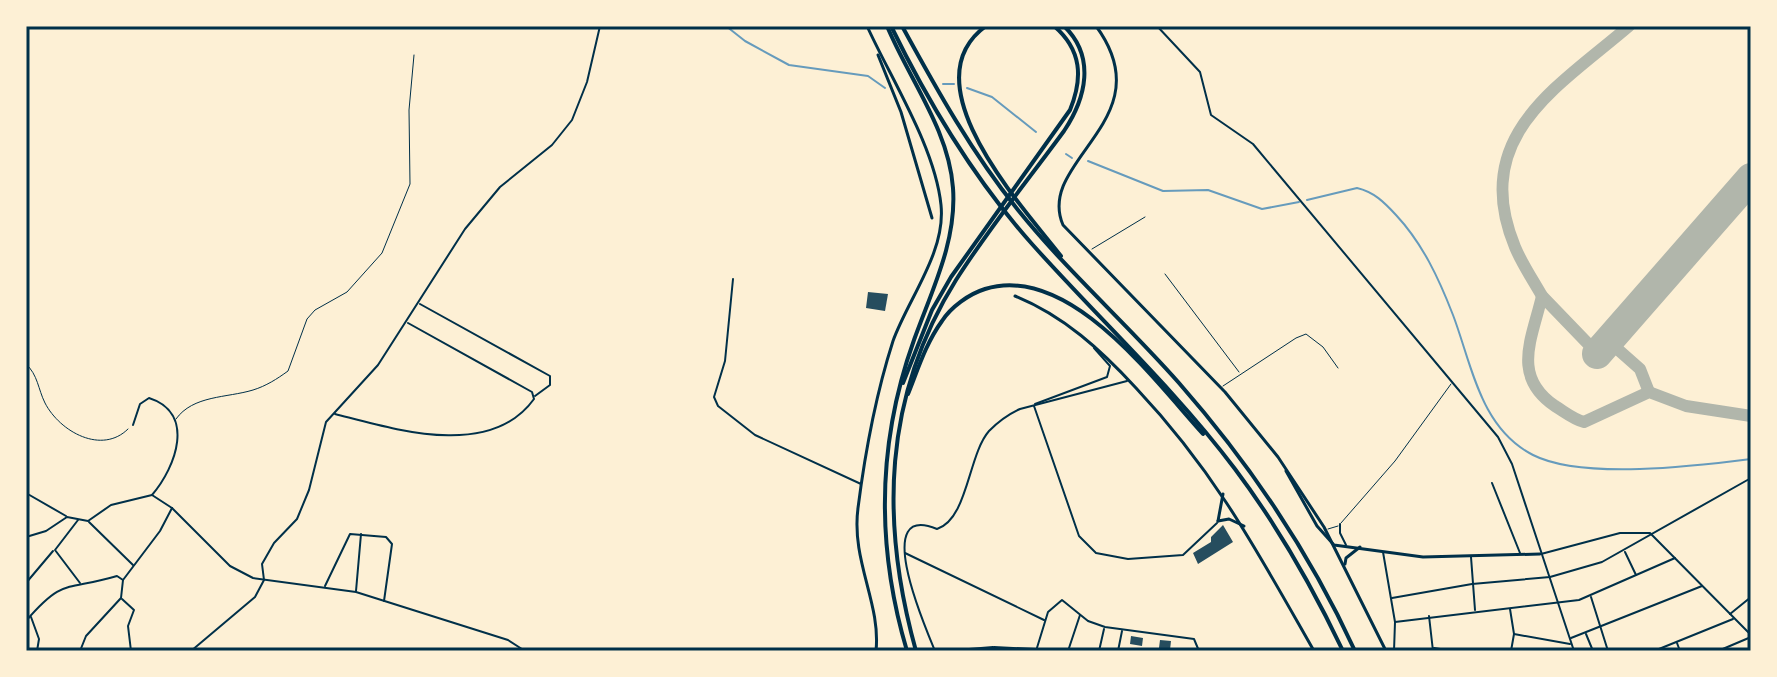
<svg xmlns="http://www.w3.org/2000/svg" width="1777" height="677" font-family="Lato,sans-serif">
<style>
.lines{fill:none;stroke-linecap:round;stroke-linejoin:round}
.stream{stroke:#669bbc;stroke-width:2}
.taxiway{stroke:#b1b6ab;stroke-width:12}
.runway{stroke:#b1b6ab;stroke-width:30}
.building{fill:#264d5e}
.path{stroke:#003049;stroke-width:1}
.service{stroke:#003049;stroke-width:1}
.minor{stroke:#003049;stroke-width:2}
.tertiary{stroke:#003049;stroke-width:2}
.secondary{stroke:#003049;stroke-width:3}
.motorway{stroke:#003049;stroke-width:4}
.neatline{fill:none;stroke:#003049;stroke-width:3}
</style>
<rect width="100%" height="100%" fill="#fdf0d5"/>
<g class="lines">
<g class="stream">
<path d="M 726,26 L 745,41 L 789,65 L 868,76 L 885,88"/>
<path d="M 943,84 L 954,84"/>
<path d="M 967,88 L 992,97 L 1036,132"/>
<path d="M 1066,154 L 1072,158"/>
<path d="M 1088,161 L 1163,191 L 1208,190 L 1262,209 L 1299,202"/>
<path d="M 1307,200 L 1357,188 C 1374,192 1384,202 1396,215 C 1423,244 1439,279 1453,315 C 1472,365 1480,428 1533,455 C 1582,480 1696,466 1751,459"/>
</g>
<g class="taxiway">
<path d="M 1542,296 C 1533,280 1522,264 1515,247 C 1469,136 1558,87 1629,26"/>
<path d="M 1614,346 L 1640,369 L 1649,392"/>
<path d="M 1595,351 L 1542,296 C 1532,339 1511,376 1555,406 C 1565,412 1573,419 1584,422 L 1649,392 L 1686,406 L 1751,416"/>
</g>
<path class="runway" d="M 1597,354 L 1751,178"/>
</g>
<g class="building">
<path d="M 868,292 L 888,294 L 885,311 L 866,308 Z"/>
<path d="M 1223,525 L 1233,542 L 1198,564 L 1193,553 L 1211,542 L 1211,537 Z"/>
<path d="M 1131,636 L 1143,638 L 1142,646 L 1130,644 Z"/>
<path d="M 1160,640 L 1171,641 L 1170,650 L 1159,648 Z"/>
</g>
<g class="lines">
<path class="path" d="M 26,364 C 38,375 38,389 45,403 C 60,432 102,455 128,429"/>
<g class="service">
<path d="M 1092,249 L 1145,217"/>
<path d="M 1165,274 L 1239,372"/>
<path d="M 1223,386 L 1296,338 L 1306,334 L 1323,347 L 1338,368"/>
<path d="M 176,419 C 193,395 227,398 253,390 C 266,386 277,379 288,371 L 307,319 L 315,310 L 347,292 L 382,253 L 410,184 L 409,110 L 414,55"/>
<path d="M 1341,523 L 1395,461 L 1451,384"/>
<path d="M 1328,529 L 1338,526"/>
</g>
<g class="minor">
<path d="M 733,279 L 725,361 L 714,397 L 718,406 L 755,435 L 861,484"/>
<path d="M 420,304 L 550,376 L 550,385 L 535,396"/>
<path d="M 1035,404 L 1107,377 L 1110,366 L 1094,348"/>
<path d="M 1034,406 L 1079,536 L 1096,553 L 1128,559 L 1183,555 L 1217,523"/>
<path d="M 335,414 C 394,429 490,460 534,399 L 532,392 L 408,323"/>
<path d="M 133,425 L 140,404 L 149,398 C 196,413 176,467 152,495 L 172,508 L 230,566 L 253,578 L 356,592 L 508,640 L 525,651"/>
<path d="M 1492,483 L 1520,553"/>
<path d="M 26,493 L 66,516"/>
<path d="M 78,520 L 55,550 L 80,583"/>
<path d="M 89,522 L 133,565"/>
<path d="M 1340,524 L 1340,533 L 1346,545"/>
<path d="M 1383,552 L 1395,622 L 1394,651"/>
<path d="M 1625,552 L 1636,575"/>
<path d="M 905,553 L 1044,620"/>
<path d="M 1541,554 L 1620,533 L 1650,533 L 1751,635"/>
<path d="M 1471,557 L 1475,610"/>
<path d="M 26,583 L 53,551"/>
<path d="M 325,586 L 350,534 L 386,537 L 392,544 L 384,601"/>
<path d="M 356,591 L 361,534"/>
<path d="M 1591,597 L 1608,651"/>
<path d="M 1392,598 L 1472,584 L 1550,577 L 1602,562 L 1751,478"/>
<path d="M 122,599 L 134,610 L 128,626 L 131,651"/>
<path d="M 1510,609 L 1514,634 L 1511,651"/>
<path d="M 1730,614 L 1751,597"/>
<path d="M 1429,616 L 1433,651"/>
<path d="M 31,617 L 39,639 L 37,651"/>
<path d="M 26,621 C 64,577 66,591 117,576 L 123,580"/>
<path d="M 1395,622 L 1579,600 L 1675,558"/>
<path d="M 1514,634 L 1570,644"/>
<path d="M 1586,634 L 1593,651"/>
<path d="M 1571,638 L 1702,586"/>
<path d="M 1677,643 L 1680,651"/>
<path d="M 994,647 L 1036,649"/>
<path d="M 26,648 L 30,651"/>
<path d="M 1434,648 L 1453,651"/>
<path d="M 935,651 C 926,629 870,501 937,529 C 968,519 968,455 989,431 C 998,422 1009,414 1020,409 L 1127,381"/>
<path d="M 945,651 L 993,647 L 993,651"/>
<path d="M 1036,651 L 1048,612 L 1062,600 L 1088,621 L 1105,627 L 1194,639 L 1199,651"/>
<path d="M 1068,651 L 1080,615"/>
<path d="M 1099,651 L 1104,629"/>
<path d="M 1118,651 L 1122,631"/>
<path d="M 1654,651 L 1733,619"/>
<path d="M 1718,651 L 1751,637"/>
</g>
<g class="tertiary">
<path d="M 1157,26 L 1200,72 L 1211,115 L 1253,144 L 1498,437 L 1512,464 L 1574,651"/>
<path d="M 26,537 L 46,531 L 67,517 L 88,521 L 111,505 L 152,495"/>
<path d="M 80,651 L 86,636 L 121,598 L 123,580 L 160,531 L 172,508"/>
<path d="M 191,651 L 255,597 L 264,580 L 262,564 L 274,543 L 297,519 L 309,490 L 326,422 L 378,365 L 465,229 L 500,187 L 552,145 L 572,120 L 587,82 L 600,26"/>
</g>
<g class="secondary">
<path d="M 867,26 C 891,79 935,147 941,205 C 946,252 908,299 893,341 C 876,394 865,453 858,508 C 851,561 881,603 876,651"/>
<path d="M 1096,26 C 1165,120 1035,160 1063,225 L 1225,392 L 1278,457 L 1324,527 L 1386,651"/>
<path d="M 878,55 L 901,112 L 932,218"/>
<path d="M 1015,296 C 1064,316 1101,350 1136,388 C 1216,473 1257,551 1314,651"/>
<path d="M 1286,471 L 1317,526 L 1334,545 L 1423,557 L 1540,554"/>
<path d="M 1218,521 L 1229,519 L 1244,526"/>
<path d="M 1218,521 L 1223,494"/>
<path d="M 1345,564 L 1346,558 L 1360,547"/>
</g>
<g class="motorway">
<path d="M 887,26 C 909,79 949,130 953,188 C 957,242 931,292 914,340 C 877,443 876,547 907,651"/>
<path d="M 891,26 C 929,104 974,179 1032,244 C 1099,319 1174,388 1235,469 C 1277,525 1313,588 1343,651"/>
<path d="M 902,26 C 937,90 972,153 1018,210 C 1068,272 1127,324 1179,383 C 1250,464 1310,553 1355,651"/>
<path d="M 986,26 C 907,83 1023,207 1061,256"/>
<path d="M 903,383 L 932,310 L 951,277 L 1070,110 C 1083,78 1082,50 1054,26"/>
<path d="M 908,394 C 918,369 926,343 942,321 C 951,307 969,294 985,289 C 1069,263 1153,379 1203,434"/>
<path d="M 916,651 C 880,522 883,397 956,280 C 989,228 1028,180 1064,131 C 1086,98 1096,57 1064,26"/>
</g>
</g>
<rect width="1777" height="677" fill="none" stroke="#fdf0d5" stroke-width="56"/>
<rect x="28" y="28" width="1721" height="621" class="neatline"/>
</svg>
